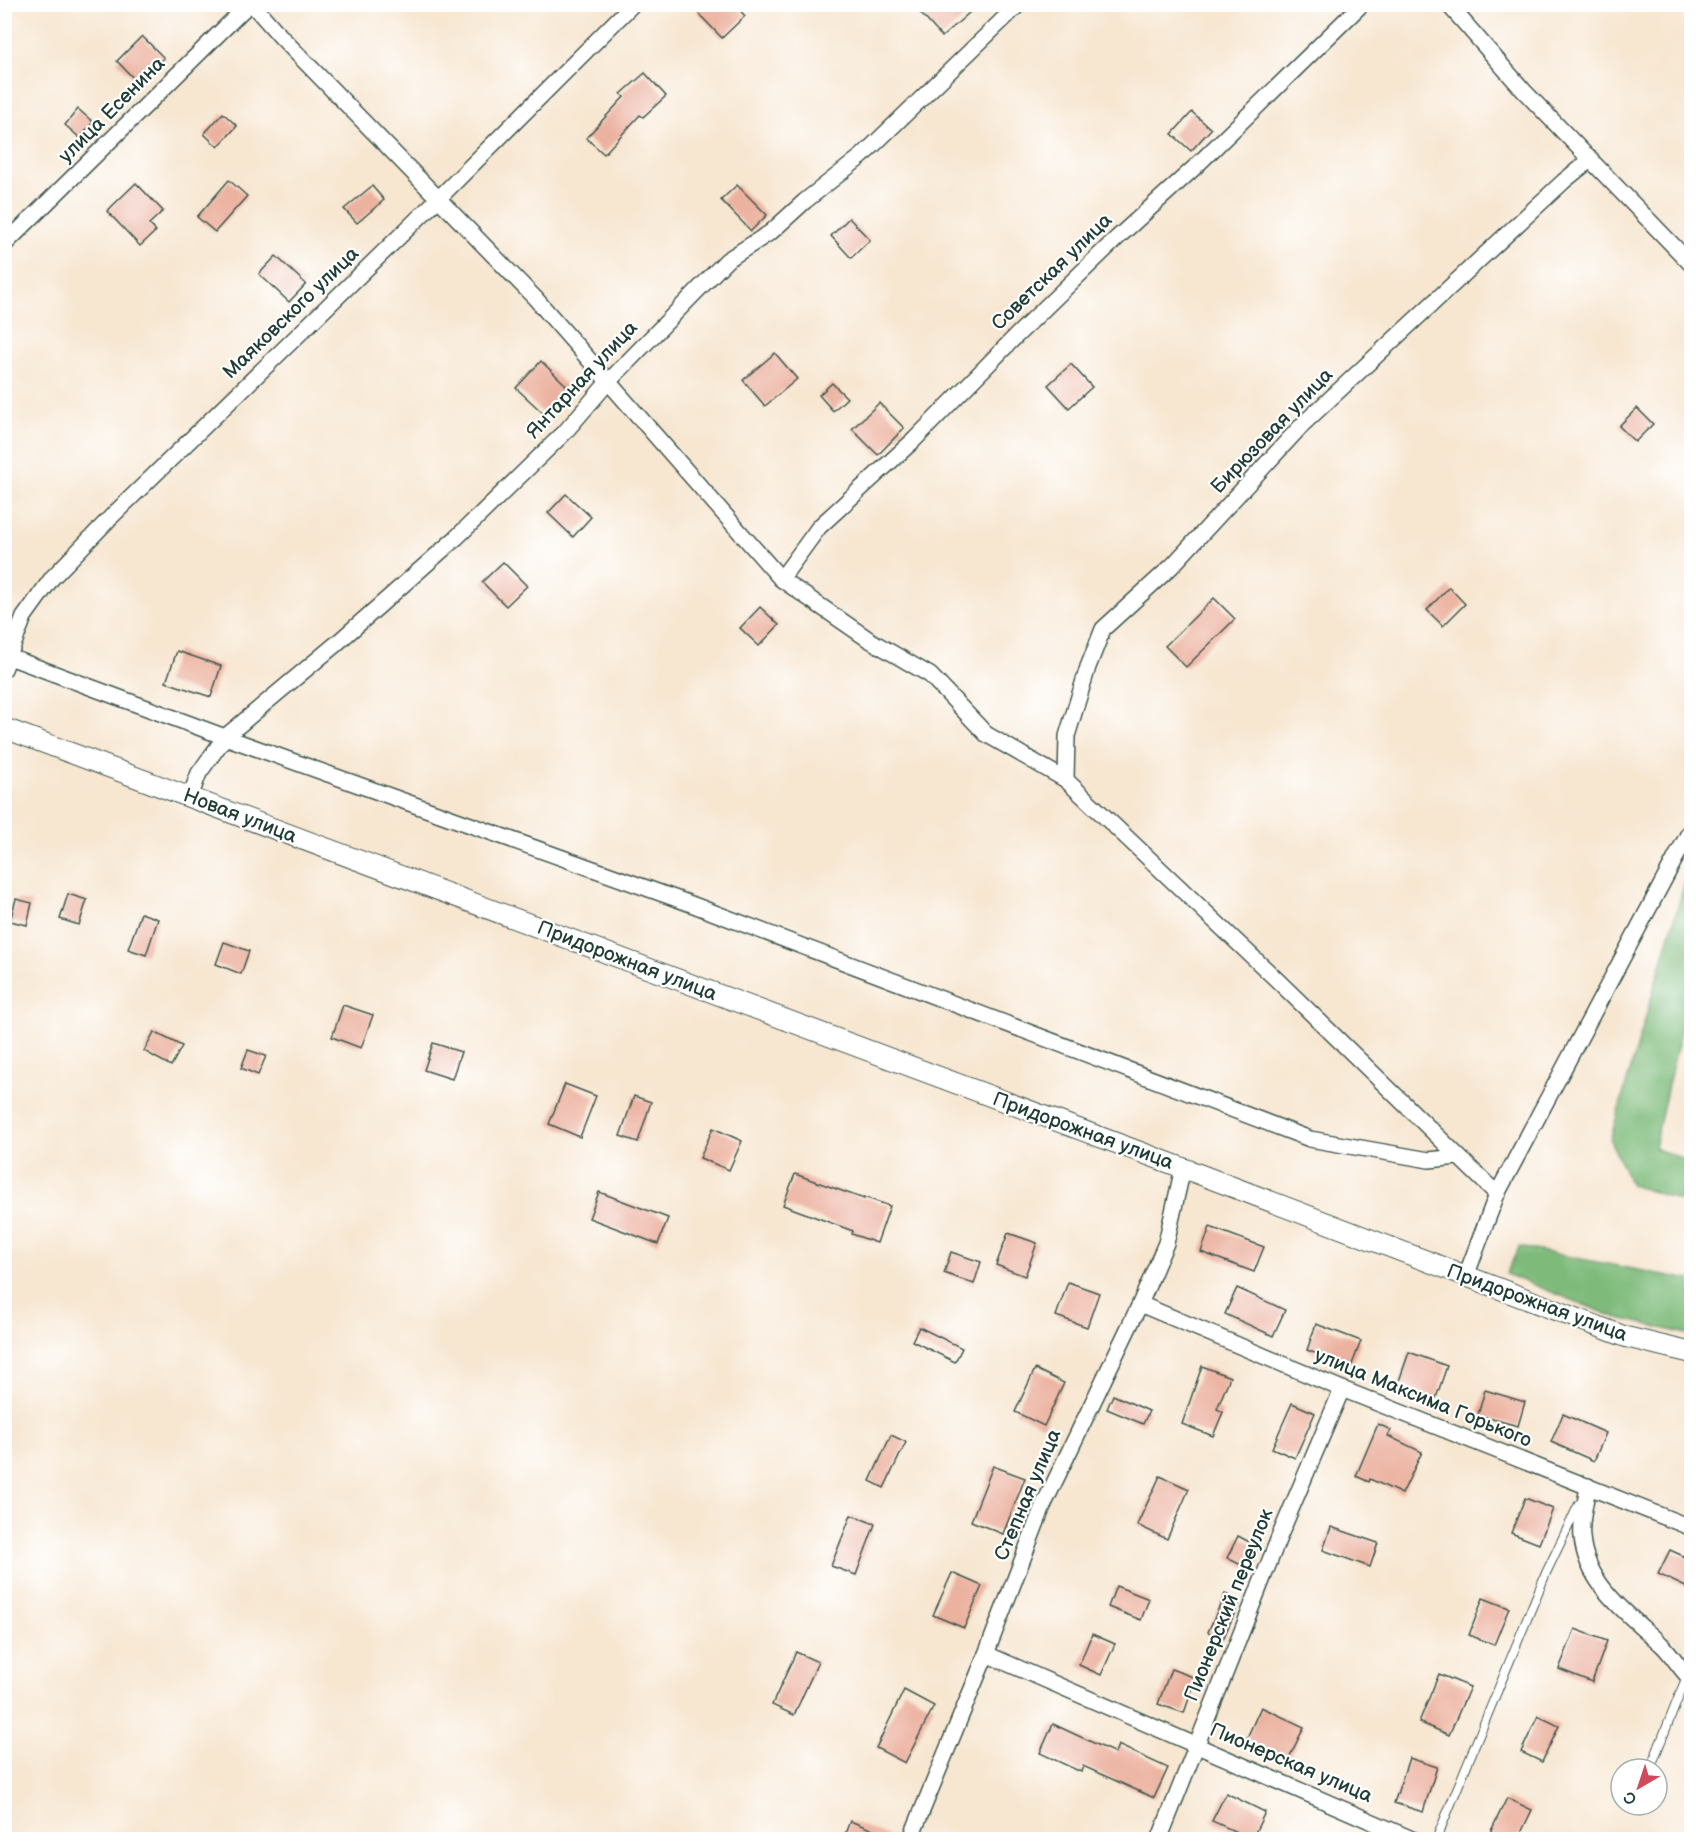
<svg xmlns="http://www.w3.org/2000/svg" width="1696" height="1844" font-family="'Balsamiq Sans',sans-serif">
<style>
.forest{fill:#7ebb7a;stroke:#4e7c57;stroke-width:1.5}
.building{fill:#ecb2a0}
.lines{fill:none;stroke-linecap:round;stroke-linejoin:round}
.service-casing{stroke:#3f564b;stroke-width:10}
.minor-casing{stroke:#3f564b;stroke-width:18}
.tertiary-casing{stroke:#3f564b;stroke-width:22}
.service{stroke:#fff;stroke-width:8}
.minor{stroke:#fff;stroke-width:15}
.tertiary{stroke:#fff;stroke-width:20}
.labels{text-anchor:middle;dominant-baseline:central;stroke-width:4.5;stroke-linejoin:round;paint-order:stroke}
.street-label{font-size:20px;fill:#1f3d34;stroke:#fff}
</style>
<rect width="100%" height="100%" fill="#fff"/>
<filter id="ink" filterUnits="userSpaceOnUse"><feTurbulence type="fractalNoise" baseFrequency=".0167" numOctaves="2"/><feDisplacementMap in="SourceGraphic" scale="12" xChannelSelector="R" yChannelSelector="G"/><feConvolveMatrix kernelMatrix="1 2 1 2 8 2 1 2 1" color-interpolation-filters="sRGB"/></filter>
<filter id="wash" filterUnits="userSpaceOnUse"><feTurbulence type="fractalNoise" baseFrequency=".008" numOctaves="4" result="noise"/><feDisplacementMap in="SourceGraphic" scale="24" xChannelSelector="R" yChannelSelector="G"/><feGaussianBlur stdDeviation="1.35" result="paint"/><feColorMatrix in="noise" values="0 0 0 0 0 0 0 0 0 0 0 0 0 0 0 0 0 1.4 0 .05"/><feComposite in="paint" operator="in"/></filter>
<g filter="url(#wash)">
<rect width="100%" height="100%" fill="#f7e6d0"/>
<g class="forest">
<path d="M 1687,875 L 1692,876 L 1691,990 L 1669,1081 L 1654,1148 L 1691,1162 L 1691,1204 L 1631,1185 L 1610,1140 Z"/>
<path d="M 1519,1247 L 1691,1280 L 1691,1335 L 1615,1317 L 1506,1274 Z"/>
</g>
<g id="blocks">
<g class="building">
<path d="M 705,4 L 734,4 L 745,16 L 722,38 L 697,12 Z"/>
<path d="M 912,4 L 963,4 L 970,12 L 942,37 Z"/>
<path d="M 142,36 L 164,58 L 138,83 L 117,61 Z"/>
<path d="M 645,73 L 666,96 L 643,117 L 640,115 L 604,154 L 586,138 L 624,97 L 621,94 Z"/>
<path d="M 78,109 L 93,122 L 80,138 L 65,125 Z"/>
<path d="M 1192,112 L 1211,129 L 1191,151 L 1172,134 Z"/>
<path d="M 223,113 L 237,126 L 218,147 L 204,134 Z"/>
<path d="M 229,180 L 247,196 L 215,232 L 197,217 Z"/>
<path d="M 136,183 L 163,211 L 149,224 L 156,231 L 140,246 L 107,211 Z"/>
<path d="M 737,185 L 767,215 L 751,231 L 721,200 Z"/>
<path d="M 372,186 L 384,200 L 357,223 L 344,209 Z"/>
<path d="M 849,218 L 870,240 L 851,258 L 831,236 Z"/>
<path d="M 276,256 L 306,284 L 289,302 L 259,274 Z"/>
<path d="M 775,353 L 797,379 L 765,406 L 743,380 Z"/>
<path d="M 541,361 L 568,387 L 543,413 L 516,388 Z"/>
<path d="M 1071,364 L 1092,387 L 1069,408 L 1048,385 Z"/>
<path d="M 832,383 L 847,398 L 833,411 L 819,395 Z"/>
<path d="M 879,403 L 904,428 L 878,455 L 852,429 Z"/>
<path d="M 1637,408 L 1653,424 L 1635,442 L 1619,426 Z"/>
<path d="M 566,494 L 591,517 L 573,537 L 548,513 Z"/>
<path d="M 503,562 L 527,586 L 506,606 L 482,582 Z"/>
<path d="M 1449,587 L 1465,604 L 1443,626 L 1427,610 Z"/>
<path d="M 1214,598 L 1235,619 L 1186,667 L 1165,646 Z"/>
<path d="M 760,607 L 779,625 L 759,646 L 740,628 Z"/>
<path d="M 177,651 L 221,666 L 211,697 L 166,682 Z"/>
<path d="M 68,894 L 87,900 L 79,925 L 60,919 Z"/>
<path d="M 16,899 L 32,903 L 27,925 L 10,921 Z"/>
<path d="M 141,913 L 158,919 L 146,955 L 128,949 Z"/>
<path d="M 224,942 L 249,951 L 241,974 L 216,964 Z"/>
<path d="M 343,1005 L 373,1015 L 361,1048 L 332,1037 Z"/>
<path d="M 154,1032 L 182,1046 L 171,1066 L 144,1051 Z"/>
<path d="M 433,1043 L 461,1052 L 452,1079 L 424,1070 Z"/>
<path d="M 248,1050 L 266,1056 L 258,1075 L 241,1068 Z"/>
<path d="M 565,1084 L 596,1096 L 580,1137 L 549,1124 Z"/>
<path d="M 634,1096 L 651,1102 L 638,1142 L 620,1136 Z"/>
<path d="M 713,1128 L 742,1141 L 729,1170 L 700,1158 Z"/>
<path d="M 795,1174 L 864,1199 L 864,1197 L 890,1206 L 877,1243 L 852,1234 L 853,1231 L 783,1205 Z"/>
<path d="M 599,1192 L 668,1218 L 658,1244 L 589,1218 Z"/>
<path d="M 1210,1227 L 1264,1247 L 1254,1272 L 1201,1252 Z"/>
<path d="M 1008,1233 L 1037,1243 L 1025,1276 L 996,1265 Z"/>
<path d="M 951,1252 L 981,1262 L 974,1284 L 944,1273 Z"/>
<path d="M 1068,1282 L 1099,1293 L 1087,1327 L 1056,1316 Z"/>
<path d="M 1237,1288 L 1285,1310 L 1273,1336 L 1225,1314 Z"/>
<path d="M 1316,1324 L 1361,1341 L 1351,1367 L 1307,1350 Z"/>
<path d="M 919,1327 L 962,1348 L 955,1362 L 912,1341 Z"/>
<path d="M 1409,1352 L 1447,1366 L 1436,1398 L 1398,1384 Z"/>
<path d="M 1202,1366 L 1230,1377 L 1217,1409 L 1223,1412 L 1213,1436 L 1182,1424 Z"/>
<path d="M 1035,1369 L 1064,1383 L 1044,1426 L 1015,1412 Z"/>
<path d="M 1485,1390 L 1525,1402 L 1518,1426 L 1478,1415 Z"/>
<path d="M 1113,1395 L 1149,1411 L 1143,1424 L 1107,1409 Z"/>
<path d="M 1292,1403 L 1315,1413 L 1295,1458 L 1272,1448 Z"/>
<path d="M 1563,1414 L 1606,1433 L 1594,1461 L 1551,1442 Z"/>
<path d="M 1378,1424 L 1391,1430 L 1388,1436 L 1422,1452 L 1402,1494 L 1370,1479 L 1369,1482 L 1356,1476 Z"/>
<path d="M 891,1435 L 906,1442 L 884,1488 L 870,1481 Z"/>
<path d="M 993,1466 L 1025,1478 L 1003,1534 L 971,1521 Z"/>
<path d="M 1160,1476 L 1189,1489 L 1167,1539 L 1137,1525 Z"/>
<path d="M 1525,1498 L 1553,1509 L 1539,1544 L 1511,1533 Z"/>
<path d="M 851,1515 L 875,1524 L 856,1575 L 831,1566 Z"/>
<path d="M 1331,1527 L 1378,1543 L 1370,1567 L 1323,1550 Z"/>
<path d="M 1238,1536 L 1259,1547 L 1249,1569 L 1227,1558 Z"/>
<path d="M 1670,1550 L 1692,1560 L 1692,1590 L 1658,1574 Z"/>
<path d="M 952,1573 L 982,1586 L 964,1628 L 933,1615 Z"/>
<path d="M 1116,1586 L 1149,1599 L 1141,1620 L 1108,1607 Z"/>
<path d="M 1225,1594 L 1240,1601 L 1223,1639 L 1208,1632 Z"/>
<path d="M 1483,1598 L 1509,1608 L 1494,1645 L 1469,1635 Z"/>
<path d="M 1575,1629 L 1607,1641 L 1592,1682 L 1559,1669 Z"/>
<path d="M 1092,1634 L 1115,1644 L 1101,1675 L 1079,1665 Z"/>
<path d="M 796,1652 L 818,1662 L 794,1715 L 772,1705 Z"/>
<path d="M 1171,1669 L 1196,1678 L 1184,1713 L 1158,1704 Z"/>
<path d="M 1439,1674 L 1470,1687 L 1449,1735 L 1419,1722 Z"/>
<path d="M 904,1690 L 934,1706 L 905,1763 L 876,1748 Z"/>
<path d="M 1261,1707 L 1304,1727 L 1288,1760 L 1246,1740 Z"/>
<path d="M 1538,1716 L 1559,1726 L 1542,1762 L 1521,1752 Z"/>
<path d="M 1053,1724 L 1115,1753 L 1118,1745 L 1168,1768 L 1154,1798 L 1083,1766 L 1081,1772 L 1040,1753 Z"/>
<path d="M 1409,1758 L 1437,1767 L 1423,1812 L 1394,1803 Z"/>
<path d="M 1226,1793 L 1265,1812 L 1252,1839 L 1212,1821 Z"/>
<path d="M 1507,1798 L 1532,1810 L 1518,1839 L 1487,1839 Z"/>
<path d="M 850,1821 L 894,1838 L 894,1839 L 843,1839 Z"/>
</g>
</g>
</g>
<g filter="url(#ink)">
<use href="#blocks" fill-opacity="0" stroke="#3f564b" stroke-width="1.5"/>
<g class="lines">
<defs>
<g id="service">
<path d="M 1650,1769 L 1687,1676"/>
<path d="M 1436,1840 L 1546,1573 L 1579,1504"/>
</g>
<g id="minor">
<path d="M 252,4 L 282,38 L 535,298 L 781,579 L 868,639 L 930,675 L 986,734 L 1066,780 L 1276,979 L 1497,1194"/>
<path d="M 1448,4 L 1524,91 L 1692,265"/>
<path d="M 4,245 L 249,4"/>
<path d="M 781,579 L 819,527 L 914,440 L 1017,335 L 1117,238 L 1194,168 L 1362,4"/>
<path d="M 4,655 L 225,737 L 691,904 L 1310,1139 L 1429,1160 L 1458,1157"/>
<path d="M 4,669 L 24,617 L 52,578 L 112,516 L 438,199 L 633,4"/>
<path d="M 1066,780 L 1067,736 L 1088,667 L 1103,629 L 1172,566 L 1304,423 L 1564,181 L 1591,159"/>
<path d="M 190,797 L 199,773 L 225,737 L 336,644 L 456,538 L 565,432 L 608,382 L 727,260 L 771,232 L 805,201 L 862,156 L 1019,4"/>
<path d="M 1466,1276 L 1497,1194 L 1692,827"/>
<path d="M 1140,1304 L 1342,1389 L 1692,1528"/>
<path d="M 1588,1486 C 1586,1502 1580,1521 1582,1537 C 1586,1585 1629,1615 1662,1645 C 1673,1655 1680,1670 1692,1680"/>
<path d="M 986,1654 L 1414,1840"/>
<path d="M 910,1840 L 983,1662 L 1043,1506 L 1140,1304 L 1166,1243 L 1183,1168"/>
<path d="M 1159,1840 L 1280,1535 L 1342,1389"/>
</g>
<path id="tertiary" d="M 4,728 L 1183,1168 L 1626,1337 L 1692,1353"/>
</defs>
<use href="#service" class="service-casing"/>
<use href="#minor" class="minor-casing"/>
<use href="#tertiary" class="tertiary-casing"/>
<use href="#service" class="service"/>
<use href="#minor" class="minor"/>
<use href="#tertiary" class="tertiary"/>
</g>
</g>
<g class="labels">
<g class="street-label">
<text transform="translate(112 110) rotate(-45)">улица Есенина</text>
<text transform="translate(1052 272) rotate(-44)">Советская улица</text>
<text transform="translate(291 313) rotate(-44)">Маяковского улица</text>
<text transform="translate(582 380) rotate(-47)">Янтарная улица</text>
<text transform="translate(1272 431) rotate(-46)">Бирюзовая улица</text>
<text transform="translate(240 816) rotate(21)">Новая улица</text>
<text transform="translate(627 961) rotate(21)">Придорожная улица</text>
<text transform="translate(1083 1131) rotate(20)">Придорожная улица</text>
<text transform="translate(1537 1303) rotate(20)">Придорожная улица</text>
<text transform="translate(1423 1398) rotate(22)">улица Максима Горького</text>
<text transform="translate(1028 1495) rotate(-67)">Степная улица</text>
<text transform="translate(1229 1605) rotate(-68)">Пионерский переулок</text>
<text transform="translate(1291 1763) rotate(23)">Пионерская улица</text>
</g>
</g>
<rect width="1696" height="1844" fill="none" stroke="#fff" stroke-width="24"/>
<g transform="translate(1639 1787) rotate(219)"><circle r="28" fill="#ffffff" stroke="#a5b1ae" stroke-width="1.5"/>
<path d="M0-4.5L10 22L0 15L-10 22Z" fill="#d1495b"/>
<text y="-9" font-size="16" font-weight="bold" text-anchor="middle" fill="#1f3d34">С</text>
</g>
</svg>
